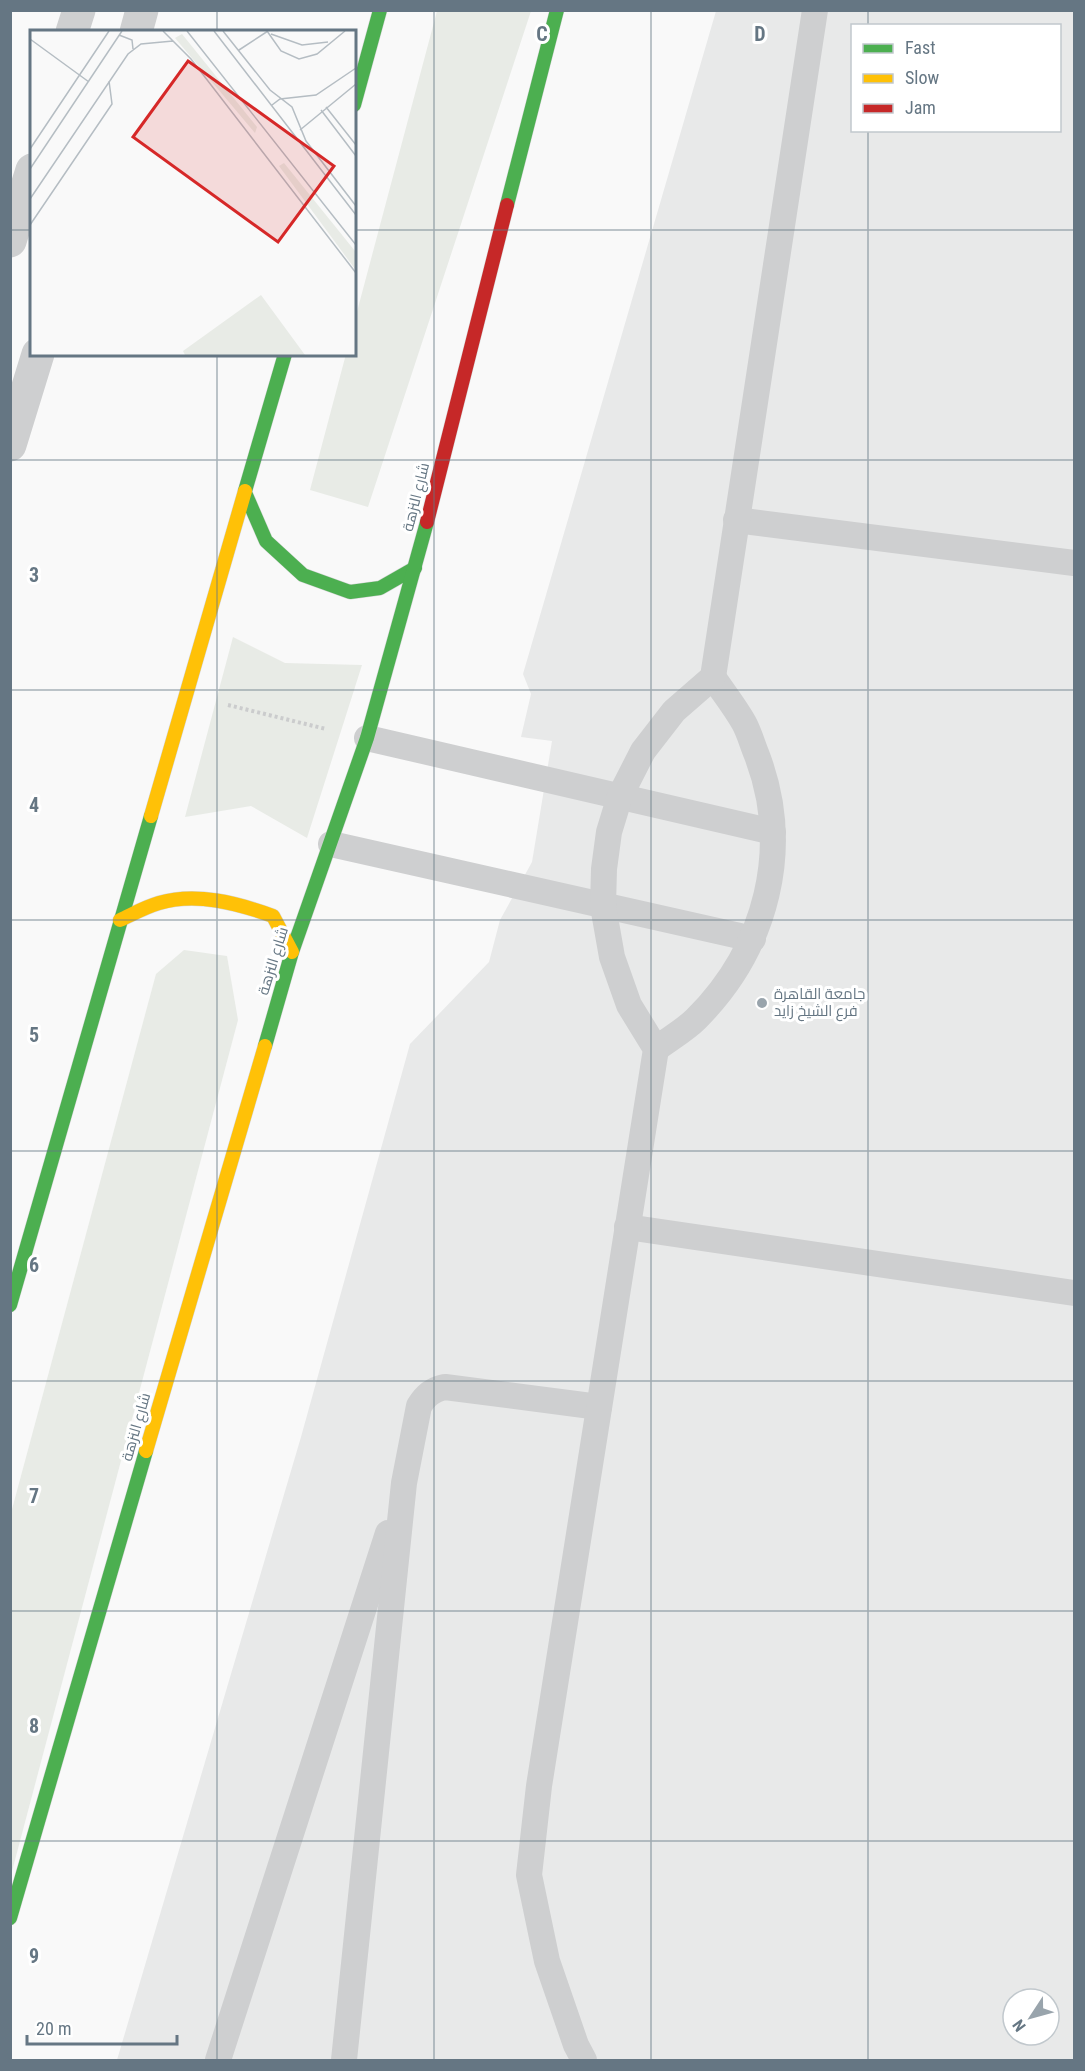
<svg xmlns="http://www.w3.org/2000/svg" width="1085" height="2071" font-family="'Roboto Condensed',Cairo,sans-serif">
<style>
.built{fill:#e8e9e9;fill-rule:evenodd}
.green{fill:#e8ebe6}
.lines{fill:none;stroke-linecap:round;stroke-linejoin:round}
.fast-casing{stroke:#d5d6d7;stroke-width:15}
.slow-casing{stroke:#d5d6d7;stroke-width:15}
.jam-casing{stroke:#d5d6d7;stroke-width:15}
.path{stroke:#cbcccd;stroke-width:4;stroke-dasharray:3 3;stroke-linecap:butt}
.lane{stroke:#cecfd0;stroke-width:26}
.street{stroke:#cecfd0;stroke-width:33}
.fast{stroke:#4caf50;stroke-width:14}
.slow{stroke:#ffc107;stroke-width:14}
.jam{stroke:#c62828;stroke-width:14}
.grid{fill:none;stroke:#657683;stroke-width:1.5;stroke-opacity:0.55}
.poi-dot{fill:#99a4ac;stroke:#fff;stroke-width:2}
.labels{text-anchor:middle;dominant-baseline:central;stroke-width:6;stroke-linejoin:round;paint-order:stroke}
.street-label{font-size:15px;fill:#657683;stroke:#fff}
.poi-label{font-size:15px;fill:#657683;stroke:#fff;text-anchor:start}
.inset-road{fill:none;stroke:#b5bdc3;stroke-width:1.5}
.view{fill:#d62828;fill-opacity:0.15;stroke:#d62828;stroke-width:3}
.inset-edge{fill:none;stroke:#657683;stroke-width:3}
.grid-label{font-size:20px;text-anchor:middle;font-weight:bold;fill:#657683;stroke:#fff;stroke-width:6;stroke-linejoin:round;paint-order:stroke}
</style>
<rect width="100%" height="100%" fill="#f9f9f9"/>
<path class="built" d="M 716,11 L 1074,11 L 1074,2060 L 117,2060 L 301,1437 L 410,1044 L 489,962 L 500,920 L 532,862 L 552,741 L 521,737 L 531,694 L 523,674 ZM 852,26 L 1060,26 L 1060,130 L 852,130 ZM 1013,1999 L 1049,1999 L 1049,2035 L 1013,2035 Z"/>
<g class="green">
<path d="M 437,11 L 531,11 L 368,507 L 310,490 L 346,354 L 354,354 L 354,323 Z"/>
<path d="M 233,637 L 285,663 L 362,665 L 307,838 L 251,806 L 185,817 Z"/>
<path d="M 184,950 L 227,956 L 238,1020 L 11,1875 L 11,1513 L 156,974 Z"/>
</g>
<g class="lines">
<defs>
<g id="fast">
<path d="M 354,105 L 380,10"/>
<path d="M 507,205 L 557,10"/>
<path d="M 245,491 L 285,354"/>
<path d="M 246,495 L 266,541 L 303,575 L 350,592 L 380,588 L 415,568"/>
<path d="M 265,1046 L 292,952 L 367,738 L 427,522"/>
<path d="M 10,1305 L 151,816"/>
<path d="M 10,1918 L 146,1451"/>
</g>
<g id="slow">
<path d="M 151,816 L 245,491"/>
<path d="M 120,920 C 133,914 145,907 159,903 C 196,892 237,903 273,916 L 292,952"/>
<path d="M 146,1451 L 265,1046"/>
</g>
<path id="jam" d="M 427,522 L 507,205"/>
</defs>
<use href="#fast" class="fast-casing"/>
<use href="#slow" class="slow-casing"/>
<use href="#jam" class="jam-casing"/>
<path class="path" d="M 228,705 L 326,729"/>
<g class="lane">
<path d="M 736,520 L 1074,563"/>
<path d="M 367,738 L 773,832"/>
<path d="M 331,844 L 753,939"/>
<path d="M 656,1049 C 669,1039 685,1030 696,1019 C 767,948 793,847 756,753 C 752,743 749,732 744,723 C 735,707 723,692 713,677"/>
<path d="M 627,1227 L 1074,1293"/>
<path d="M 218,2060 L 388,1533"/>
<path d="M 344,2060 L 404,1483 L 419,1406 C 426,1395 432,1390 445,1387 L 599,1407"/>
<path d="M 584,2060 L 576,2045 L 547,1961 L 529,1875 L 539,1786 L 656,1049 L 629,1005 L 612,957 L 603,906 L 604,869 L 609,832 L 620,796 L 643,751 L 674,711 L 713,677 L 815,10"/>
</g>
<g class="street">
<path d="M 72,32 L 79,10"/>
<path d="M 136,32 L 142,10"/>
<path d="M 10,241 L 32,170"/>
<path d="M 10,445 L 38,354"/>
</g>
<use href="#fast" class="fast"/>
<use href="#slow" class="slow"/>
<use href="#jam" class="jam"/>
</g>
<path class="grid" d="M 217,10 L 217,32M 434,10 L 434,2060M 651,10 L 651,2060M 868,10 L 868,26M 868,130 L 868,2060M 10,230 L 32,230M 354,230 L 1074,230M 217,354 L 217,2060M 10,460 L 1074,460M 10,690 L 1074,690M 10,920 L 1074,920M 10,1151 L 1074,1151M 10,1381 L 1074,1381M 10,1611 L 1074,1611M 10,1841 L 1074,1841"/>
<circle class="poi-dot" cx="762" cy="1003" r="6"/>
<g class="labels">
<g class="street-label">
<text transform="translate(416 497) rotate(-76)">شارع النزهة</text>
<text transform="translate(273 961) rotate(-73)">شارع النزهة</text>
<text transform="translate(136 1427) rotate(-74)">شارع النزهة</text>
</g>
<g class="poi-label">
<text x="774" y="994">جامعة القاهرة<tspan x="774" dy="17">فرع الشيخ زايد</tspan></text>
</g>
</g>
<g transform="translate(30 30)">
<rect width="326" height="326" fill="#f9f9f9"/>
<path d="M 152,4 L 227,97 L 225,103 L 145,8 ZM 254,133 L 325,221 L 325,239 L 249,136 ZM 231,265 L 275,325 L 155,325 L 153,321 Z" fill="#e8ebe6"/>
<path class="inset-road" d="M 133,1 L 161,29 L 326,243M 157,1 L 326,215M 184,1 L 326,185M 193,1 L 240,60 L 262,77 L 276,111 L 326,176M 237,1 L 251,21 L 269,29 L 287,24 L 315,1M 241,4 L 272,15 L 298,12M 89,5 L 102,10 L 103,19M 0,9 L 59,52M 209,20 L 238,1M 242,75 L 250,69 L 286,65 L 326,38M 296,77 L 326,115M 291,80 L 326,126M 270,100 L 326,54M 0,119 L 79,1M 0,139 L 92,1M 0,169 L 98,24 L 111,14 L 143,11M 0,195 L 82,74 L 79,51"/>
<path class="view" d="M 158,31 L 304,136 L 248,212 L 103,107 Z"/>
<rect width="326" height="326" class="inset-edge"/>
</g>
<g class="grid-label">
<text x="542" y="41">C</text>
<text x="760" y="41">D</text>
<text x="34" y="582">3</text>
<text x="34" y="812">4</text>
<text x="34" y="1042">5</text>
<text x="34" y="1272">6</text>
<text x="34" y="1503">7</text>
<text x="34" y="1733">8</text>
<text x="34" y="1963">9</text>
</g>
<rect width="1085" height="2071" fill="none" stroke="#657683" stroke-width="24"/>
<rect x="851" y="24" width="210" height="108" fill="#ffffff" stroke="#c1c8cd" stroke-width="1.5"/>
<rect x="863" y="44" width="30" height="9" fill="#4caf50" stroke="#c1c8cd" stroke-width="1.5"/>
<text x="905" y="54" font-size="18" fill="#657683">Fast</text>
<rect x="863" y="74" width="30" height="9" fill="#ffc107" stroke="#c1c8cd" stroke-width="1.5"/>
<text x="905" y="84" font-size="18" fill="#657683">Slow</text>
<rect x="863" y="104" width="30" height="9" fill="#c62828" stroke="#c1c8cd" stroke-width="1.5"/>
<text x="905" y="114" font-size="18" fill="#657683">Jam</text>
<g transform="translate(1031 2017) rotate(234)"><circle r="28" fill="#ffffff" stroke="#c1c8cd" stroke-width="1.5"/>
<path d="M0-4.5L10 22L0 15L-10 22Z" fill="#99a4ac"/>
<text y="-9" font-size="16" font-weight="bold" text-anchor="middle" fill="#657683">N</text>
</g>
<path d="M27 2035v9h150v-9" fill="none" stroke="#657683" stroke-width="3"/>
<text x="36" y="2035" font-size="18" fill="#657683" stroke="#ffffff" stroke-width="4.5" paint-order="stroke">20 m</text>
</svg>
